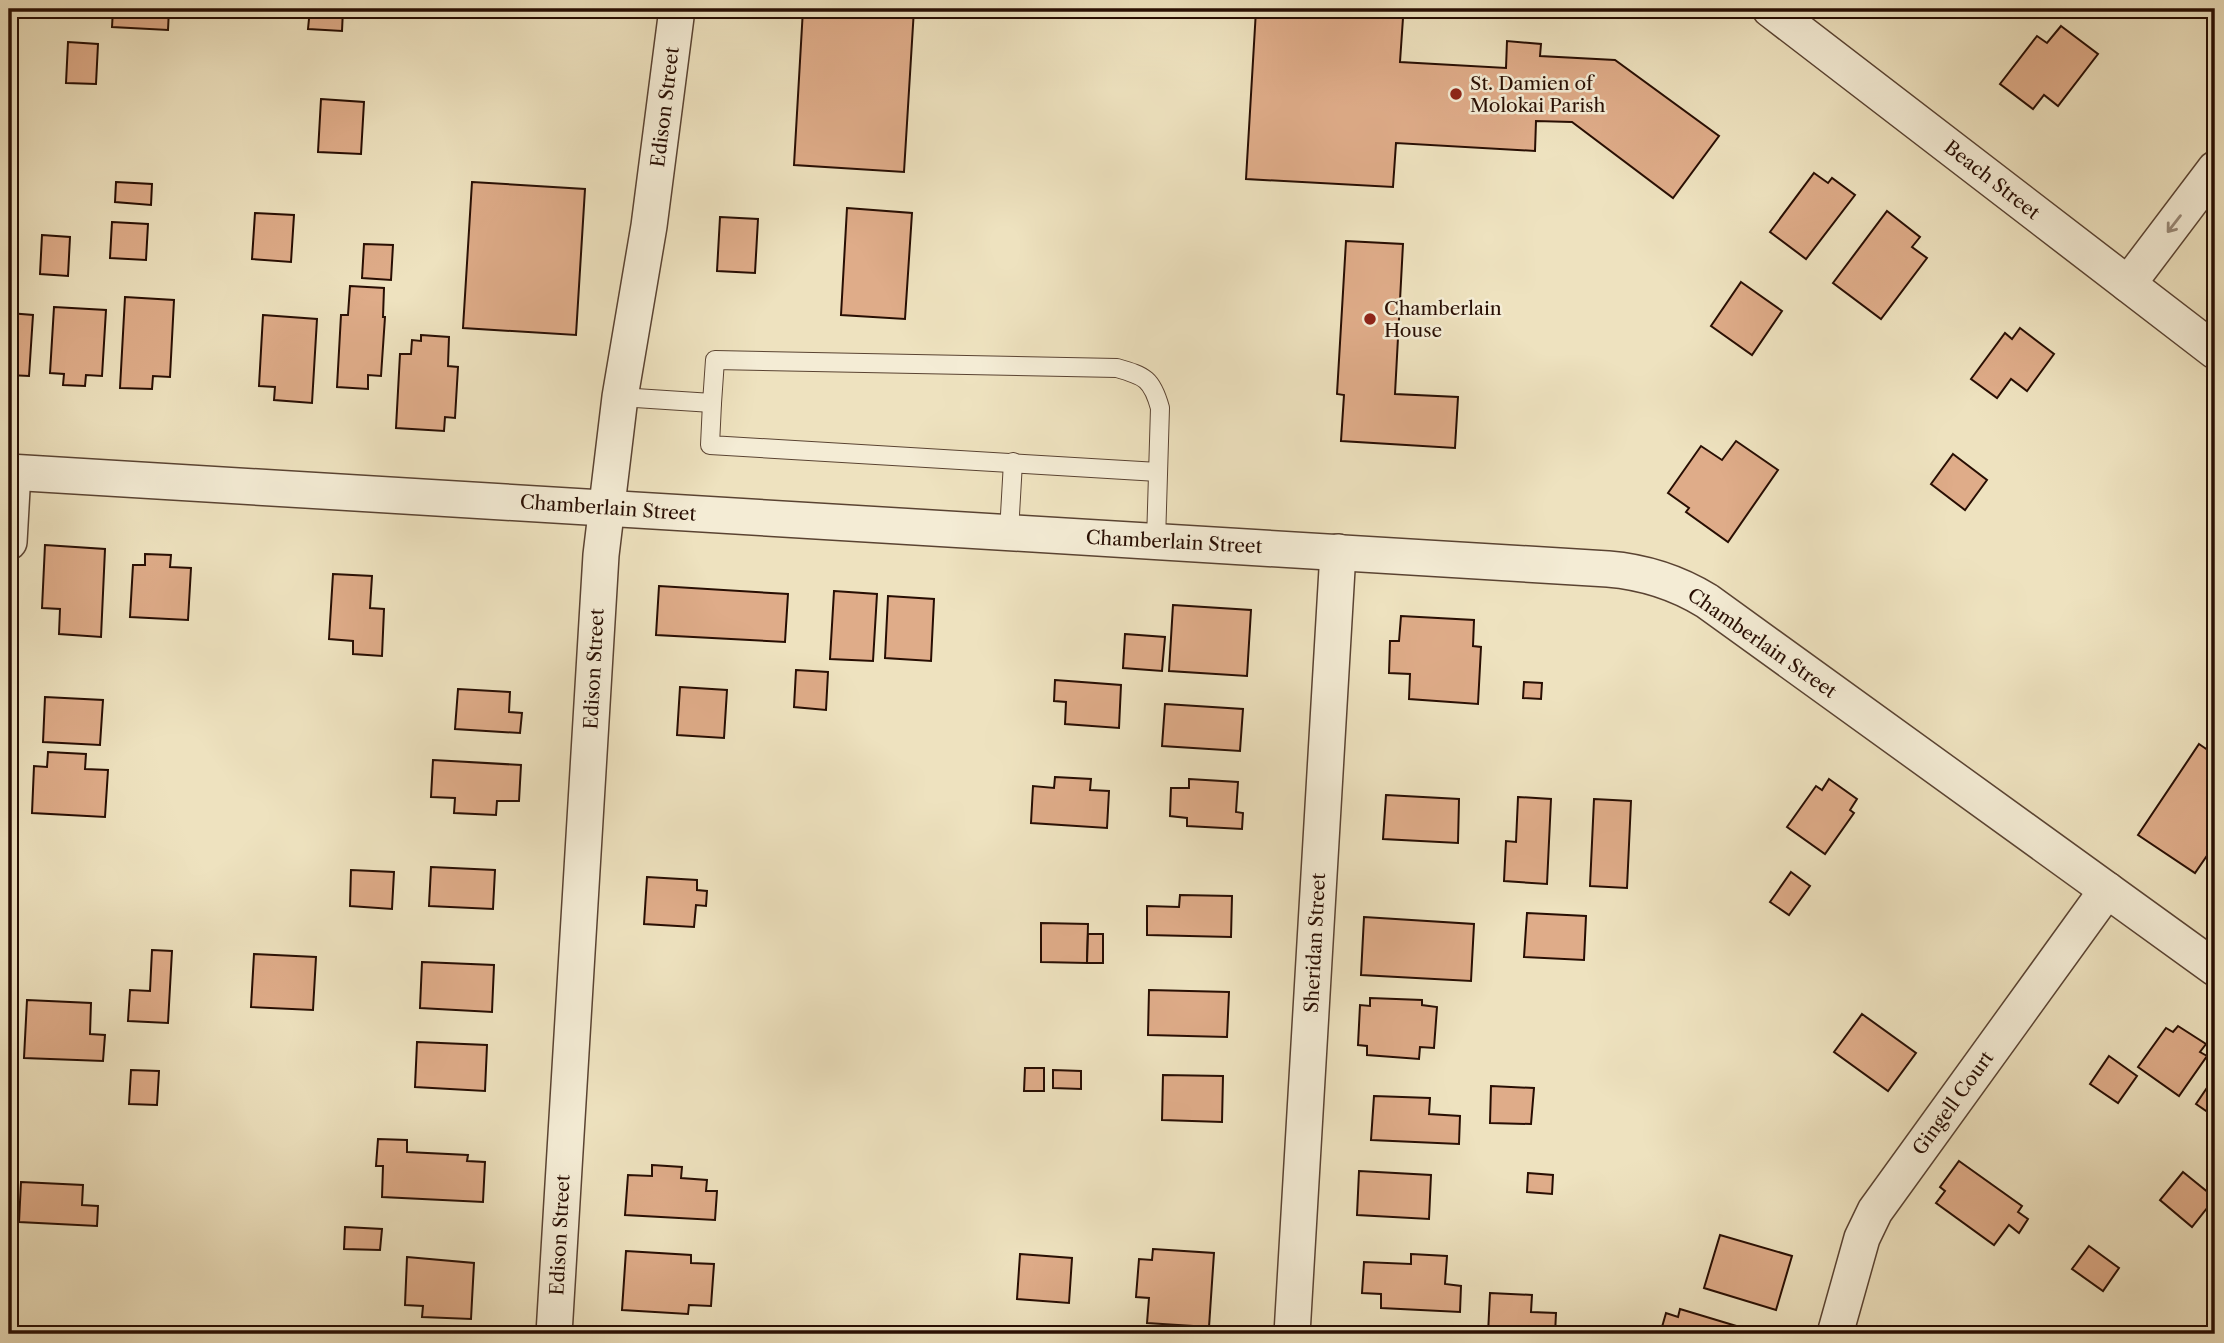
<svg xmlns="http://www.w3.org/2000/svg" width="2224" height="1343" font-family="'Libre Caslon Text',serif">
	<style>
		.building { fill: #dfac89; stroke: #280e03; stroke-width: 2 }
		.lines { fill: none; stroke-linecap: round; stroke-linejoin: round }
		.service-casing { stroke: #5a4332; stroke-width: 20 }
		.minor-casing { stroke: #5a4332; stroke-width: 38 }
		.service { stroke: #f4ecd5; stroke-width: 18 }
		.minor { stroke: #f4ecd5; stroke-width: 35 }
		.oneway { stroke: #988876 }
		.poi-dot { fill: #8f2418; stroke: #f4ecd5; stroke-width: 2.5 }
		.labels { text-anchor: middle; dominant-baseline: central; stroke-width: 5; stroke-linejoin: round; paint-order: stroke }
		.poi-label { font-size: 19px; fill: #280e03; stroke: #f4ecd5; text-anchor: start }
		.street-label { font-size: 19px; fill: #280e03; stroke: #f4ecd5 }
	</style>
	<rect width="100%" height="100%" fill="#eee2bf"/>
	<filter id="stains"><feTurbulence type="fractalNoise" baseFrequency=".00286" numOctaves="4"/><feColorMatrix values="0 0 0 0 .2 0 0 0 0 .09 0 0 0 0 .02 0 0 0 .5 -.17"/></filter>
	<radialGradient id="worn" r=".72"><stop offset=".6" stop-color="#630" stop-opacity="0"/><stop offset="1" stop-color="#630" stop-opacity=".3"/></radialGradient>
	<g class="building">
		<polygon points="25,9 75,9 74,13"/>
		<polygon points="113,9 169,9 168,30 112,27"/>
		<polygon points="310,9 343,9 342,31 308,29"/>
		<polygon points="803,9 914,9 904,172 794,165"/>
		<polygon points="1256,10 1403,18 1400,62 1506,68 1507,41 1541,44 1540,56 1615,60 1719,136 1673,198 1572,122 1536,121 1535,151 1396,143 1393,187 1246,179"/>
		<polygon points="2061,26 2098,54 2058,106 2044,95 2033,109 2000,84 2037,36 2047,43"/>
		<polygon points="68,42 98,44 96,84 66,83"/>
		<polygon points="321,99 364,102 361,154 318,152"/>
		<polygon points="1814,173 1828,183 1832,178 1855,195 1806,259 1770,232"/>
		<polygon points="116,182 152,184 151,205 115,202"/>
		<polygon points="472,182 585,189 576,335 463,328"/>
		<polygon points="847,208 912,213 905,319 841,315"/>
		<polygon points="1887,211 1920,237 1912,247 1927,258 1881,319 1833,283"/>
		<polygon points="255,213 294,215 291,262 252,259"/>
		<polygon points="720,217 758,219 755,273 717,271"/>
		<polygon points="112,222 148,224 146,260 110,258"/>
		<polygon points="42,235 70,237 68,276 40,274"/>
		<polygon points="1346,241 1403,244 1395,394 1458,397 1455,448 1341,441 1344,395 1337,394"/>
		<polygon points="364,244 393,245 391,280 362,278"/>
		<polygon points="1741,282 1782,311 1752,355 1711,326"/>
		<polygon points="350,286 384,288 383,317 385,317 381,376 368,375 368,389 337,387 341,315 348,315"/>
		<polygon points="125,297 174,300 170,377 153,376 152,389 120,388"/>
		<polygon points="54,307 106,310 102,376 86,375 85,386 63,385 64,374 50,373"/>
		<polygon points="9,313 33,315 29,376 9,375"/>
		<polygon points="263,315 317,319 312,403 274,400 275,387 259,386"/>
		<polygon points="2020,328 2054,354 2027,391 2011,379 1997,398 1971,379 2005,333 2012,339"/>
		<polygon points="421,335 449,337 448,366 458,367 455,418 445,417 444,431 396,428 400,354 411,354 412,340 421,341"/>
		<polygon points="1736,441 1778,470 1728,542 1686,512 1689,508 1668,493 1701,446 1722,460"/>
		<polygon points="1953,454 1987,480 1965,510 1931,484"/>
		<polygon points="45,545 105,549 101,637 59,634 60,609 42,608"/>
		<polygon points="145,554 171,555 170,567 191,568 188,620 130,617 133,565 145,565"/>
		<polygon points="333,574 372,576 370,608 384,609 382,656 353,654 353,641 329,639"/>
		<polygon points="659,586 788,594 785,642 656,635"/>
		<polygon points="834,591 877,594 873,661 830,659"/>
		<polygon points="888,596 934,599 931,661 885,658"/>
		<polygon points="1173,605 1251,610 1247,676 1169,671"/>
		<polygon points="1401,616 1474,620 1473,646 1481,647 1478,704 1409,699 1410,674 1389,673 1390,641 1399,641"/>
		<polygon points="1125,634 1165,637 1162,671 1123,668"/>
		<polygon points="796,670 828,672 826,710 794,707"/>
		<polygon points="1055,680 1121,685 1119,728 1065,724 1066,702 1054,701"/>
		<polygon points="1524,682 1542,683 1541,699 1523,698"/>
		<polygon points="680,687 727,690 724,738 677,735"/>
		<polygon points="458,689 510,692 509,712 522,713 520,733 455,729"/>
		<polygon points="45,697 103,700 100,745 43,742"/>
		<polygon points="1165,704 1243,709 1240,751 1162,746"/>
		<polygon points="2199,744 2215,755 2215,844 2195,873 2138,835"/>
		<polygon points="48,752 86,754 85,769 108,770 105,817 32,813 34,766 47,767"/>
		<polygon points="433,760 521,765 519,801 497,801 496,815 454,813 455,798 431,797"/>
		<polygon points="1055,777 1091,779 1090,790 1109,791 1107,828 1031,823 1033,786 1054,788"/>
		<polygon points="1189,779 1238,782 1236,812 1243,813 1242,829 1187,826 1187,818 1170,816 1171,788 1189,788"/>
		<polygon points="1829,779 1857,799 1850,810 1854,813 1825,854 1787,827 1816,786 1822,790"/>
		<polygon points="1386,795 1459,799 1458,843 1383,839"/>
		<polygon points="1518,797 1551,799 1547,884 1504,881 1506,841 1516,842"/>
		<polygon points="1594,799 1631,801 1627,888 1590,886"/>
		<polygon points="431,867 495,870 493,909 429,906"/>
		<polygon points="351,870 394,872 392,909 350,906"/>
		<polygon points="1791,872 1810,886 1789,915 1770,902"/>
		<polygon points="647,877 697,880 697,890 707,891 706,906 696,905 694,927 644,924"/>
		<polygon points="1180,895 1232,896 1231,937 1147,935 1147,906 1179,907"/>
		<polygon points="1527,913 1586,916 1584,960 1524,957"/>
		<polygon points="1364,917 1474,924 1471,981 1361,975"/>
		<polygon points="1041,923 1088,924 1087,963 1041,962"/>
		<polygon points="1088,934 1103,934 1103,963 1087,963"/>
		<polygon points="152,950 172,951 168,1023 128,1021 130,990 150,991"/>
		<polygon points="254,954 316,957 313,1010 251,1007"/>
		<polygon points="422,962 494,965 492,1012 420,1008"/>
		<polygon points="1149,990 1229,992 1227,1037 1148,1035"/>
		<polygon points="1370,998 1422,1000 1422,1005 1437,1007 1434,1048 1420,1047 1419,1059 1367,1055 1367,1046 1358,1045 1360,1005 1370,1006"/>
		<polygon points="27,1000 91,1003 90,1034 105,1035 103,1061 24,1058"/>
		<polygon points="1862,1014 1916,1053 1888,1091 1834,1052"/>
		<polygon points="2178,1026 2206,1044 2200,1052 2207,1056 2179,1096 2138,1067 2166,1028 2173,1032"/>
		<polygon points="417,1042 487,1045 485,1091 415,1087"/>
		<polygon points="2109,1056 2137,1076 2118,1103 2090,1084"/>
		<polygon points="1025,1068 1044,1068 1044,1091 1024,1091"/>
		<polygon points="131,1070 159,1071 157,1105 129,1104"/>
		<polygon points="1053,1070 1081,1071 1081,1089 1053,1088"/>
		<polygon points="1163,1075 1223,1076 1222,1122 1162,1120"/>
		<polygon points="2215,1076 2215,1117 2196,1104"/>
		<polygon points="1491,1086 1534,1088 1531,1124 1490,1123"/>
		<polygon points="1374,1096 1430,1098 1429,1114 1460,1116 1459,1144 1371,1140"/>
		<polygon points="378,1139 407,1140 407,1152 468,1155 467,1161 485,1162 483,1202 382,1197 383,1166 376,1166"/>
		<polygon points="1959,1161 2022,1206 2018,1212 2028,1219 2019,1233 2009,1225 1994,1245 1936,1203 1945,1191 1940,1187"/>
		<polygon points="652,1165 682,1167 681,1178 707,1180 706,1191 717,1191 715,1220 625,1215 628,1175 652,1176"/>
		<polygon points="1359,1171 1431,1175 1429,1219 1357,1215"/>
		<polygon points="2183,1172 2215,1198 2192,1227 2160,1200"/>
		<polygon points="1528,1173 1553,1175 1552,1194 1527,1192"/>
		<polygon points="21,1182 83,1185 82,1205 98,1206 97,1226 19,1222"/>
		<polygon points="345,1227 382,1229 380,1250 344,1249"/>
		<polygon points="1720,1235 1792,1256 1776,1310 1704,1288"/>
		<polygon points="2089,1246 2119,1268 2103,1291 2072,1269"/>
		<polygon points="1153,1249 1214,1253 1209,1327 1147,1323 1149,1298 1136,1297 1139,1259 1152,1260"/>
		<polygon points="626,1251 691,1255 691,1263 714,1264 711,1306 689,1305 688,1314 622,1310"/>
		<polygon points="1020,1254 1072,1258 1069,1303 1017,1299"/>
		<polygon points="1411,1254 1447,1256 1445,1284 1461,1286 1460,1312 1381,1308 1381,1294 1362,1293 1364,1262 1411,1264"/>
		<polygon points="407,1257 474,1263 471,1319 422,1317 423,1306 405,1305"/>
		<polygon points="1490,1293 1532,1295 1531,1312 1556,1313 1555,1334 1488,1334"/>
		<polygon points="1680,1309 1763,1334 1660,1334 1666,1313 1678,1317"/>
	</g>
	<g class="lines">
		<g class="service-casing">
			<g id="service">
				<path d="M 620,397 L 712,403 L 715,360 L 1117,368 C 1145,376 1152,379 1160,408 L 1156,541"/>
				<polyline points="712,403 710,445 1158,472"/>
				<polyline points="1009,532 1013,462"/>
			</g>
		</g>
		<g class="minor-casing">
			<g id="minor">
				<polyline points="1770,9 2215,351"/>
				<polyline points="2128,284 2215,169"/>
				<path d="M 9,472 L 1608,569 C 1644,572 1676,582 1707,601 L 2215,968"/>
				<polyline points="9,542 13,472"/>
				<polyline points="554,1334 601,555 620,397 649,226 677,9"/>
				<polyline points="1292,1334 1338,552"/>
				<polyline points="1835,1334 1862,1238 1875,1211 2107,890"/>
			</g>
		</g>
		<use href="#service" class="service"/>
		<use href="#minor" class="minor"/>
	</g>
	<defs><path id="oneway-shaft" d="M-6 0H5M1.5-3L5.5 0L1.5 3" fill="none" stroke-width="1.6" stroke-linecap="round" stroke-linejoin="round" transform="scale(1.75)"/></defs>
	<use class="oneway" href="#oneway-shaft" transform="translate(2174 224) rotate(128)"/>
	<g class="poi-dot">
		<circle cx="1456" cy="94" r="7"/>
		<circle cx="1370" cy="319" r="7"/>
	</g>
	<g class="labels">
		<g class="poi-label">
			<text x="1470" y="83">St. Damien of<tspan x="1470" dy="22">Molokai Parish</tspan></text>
			<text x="1384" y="308">Chamberlain<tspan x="1384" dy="22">House</tspan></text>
		</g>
		<g class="street-label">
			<text transform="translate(665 107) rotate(-83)">Edison Street</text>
			<text transform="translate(1992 180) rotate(38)">Beach Street</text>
			<text transform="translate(608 508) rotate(4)">Chamberlain Street</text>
			<text transform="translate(1174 542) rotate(3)">Chamberlain Street</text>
			<text transform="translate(1762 643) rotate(35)">Chamberlain Street</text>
			<text transform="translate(594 669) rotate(-87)">Edison Street</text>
			<text transform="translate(1315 943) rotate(-87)">Sheridan Street</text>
			<text transform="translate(1953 1103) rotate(-54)">Gingell Court</text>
			<text transform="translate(560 1235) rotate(-87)">Edison Street</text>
		</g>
	</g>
	<rect width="2224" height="1343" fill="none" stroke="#eee2bf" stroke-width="35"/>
	<rect x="10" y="10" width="2203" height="1322" fill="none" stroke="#280e03" stroke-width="3.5"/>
	<rect x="18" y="18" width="2189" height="1308" fill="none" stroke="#280e03" stroke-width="2"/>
	<rect width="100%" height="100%" filter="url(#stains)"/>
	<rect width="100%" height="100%" fill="url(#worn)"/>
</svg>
